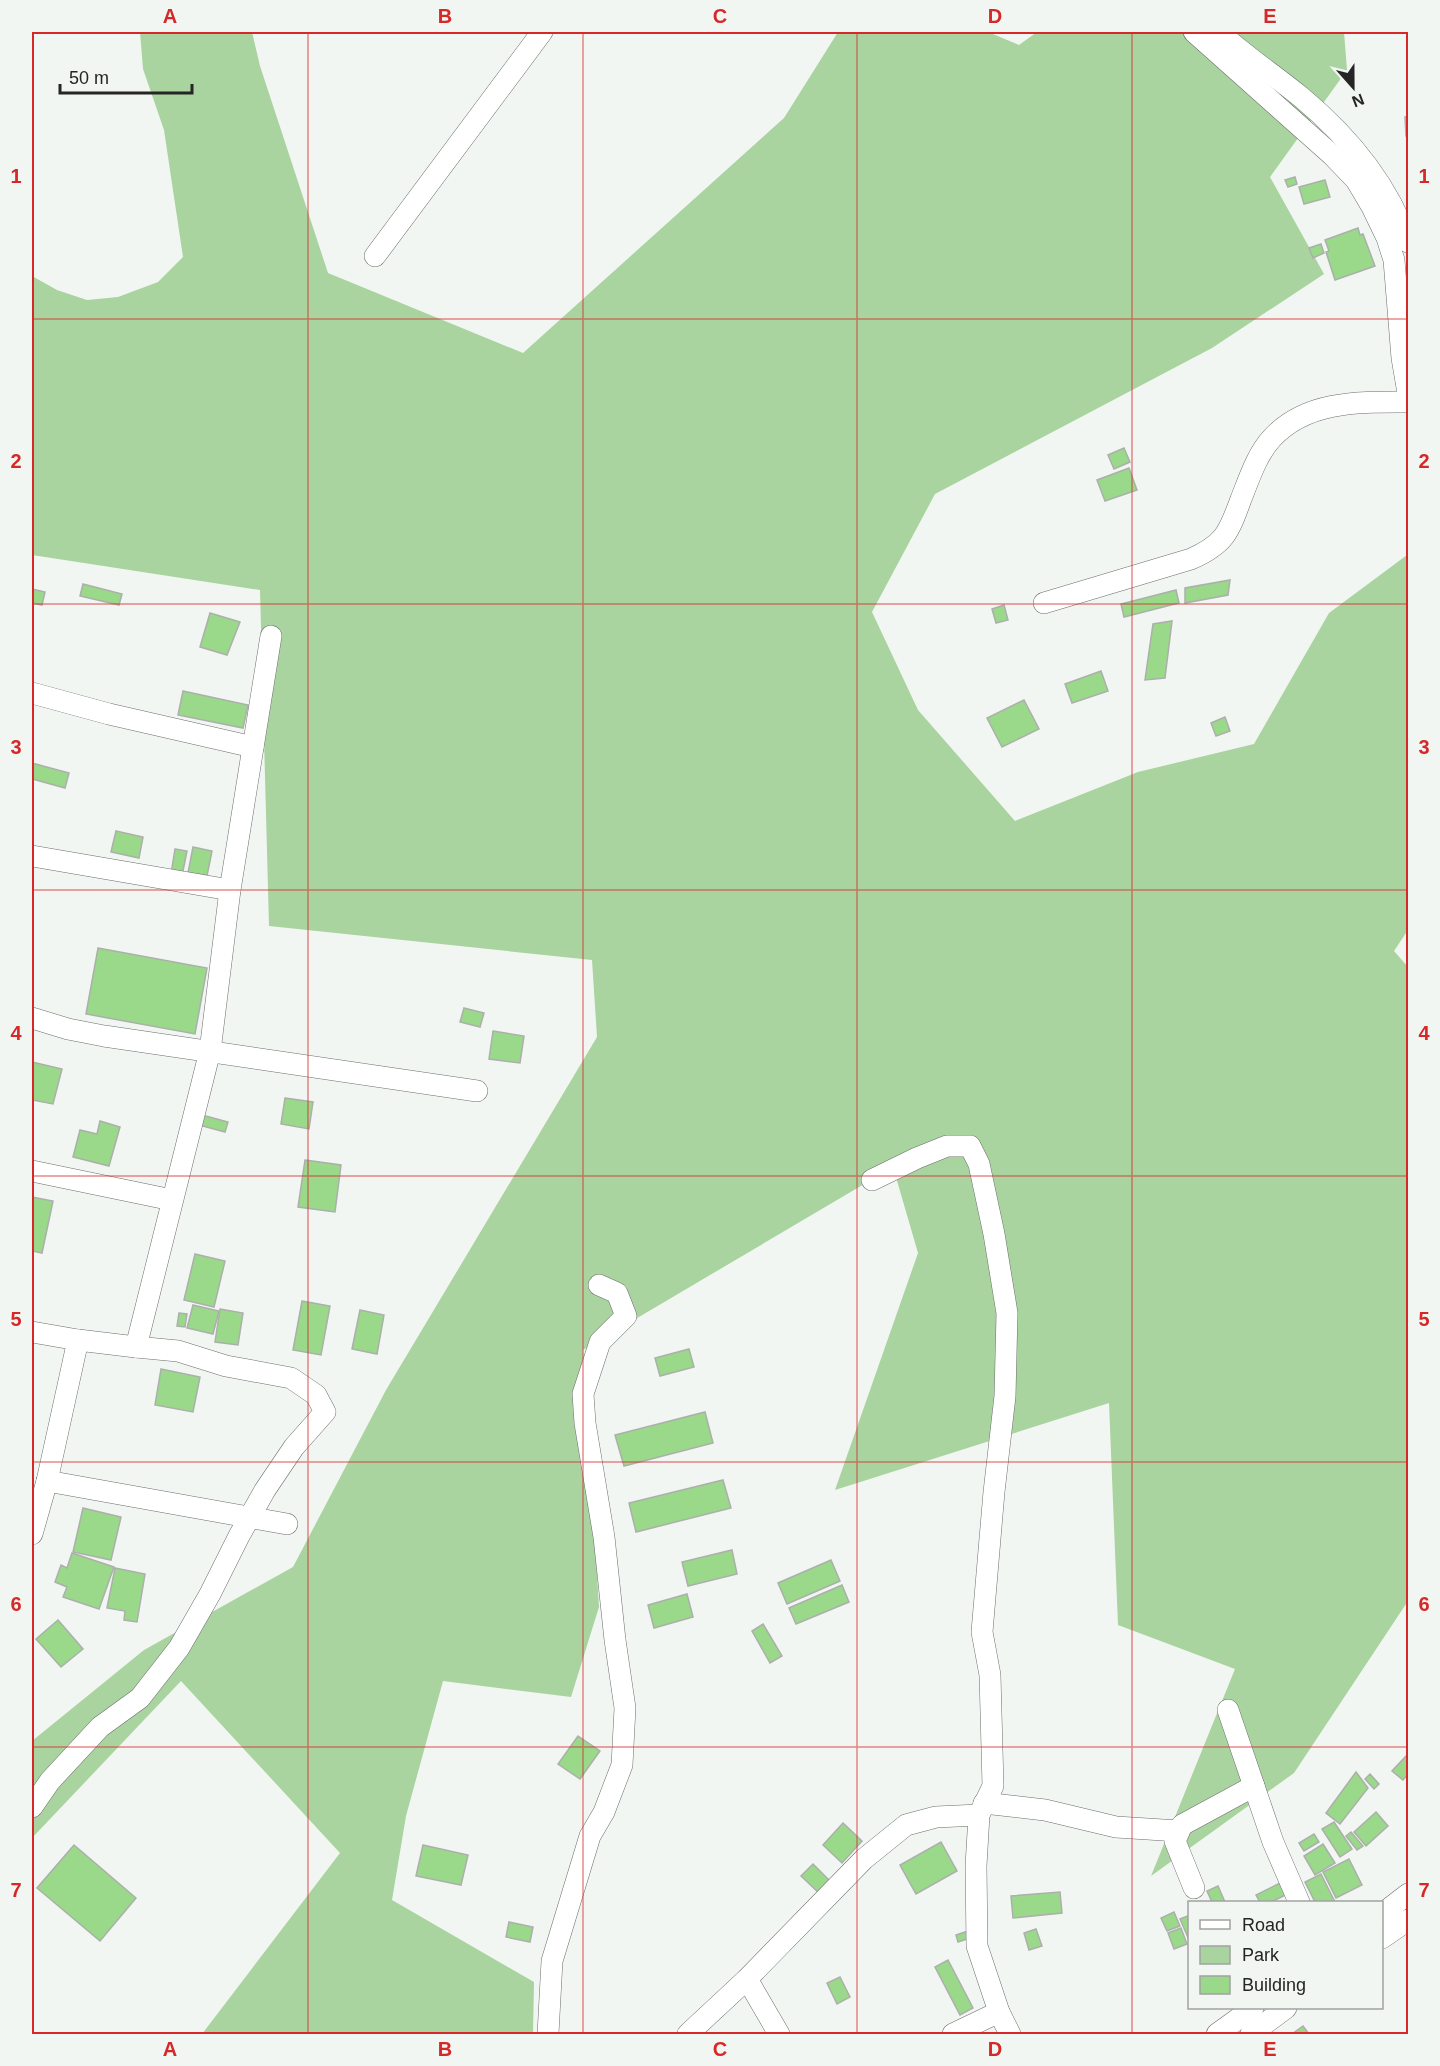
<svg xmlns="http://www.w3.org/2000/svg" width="1440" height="2066" font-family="Arial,sans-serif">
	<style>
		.green { fill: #a9d39f }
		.building { fill: #99d989; stroke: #acafab; stroke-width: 1.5 }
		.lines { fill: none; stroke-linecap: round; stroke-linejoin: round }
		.minor-casing { stroke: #6b6e6b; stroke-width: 22 }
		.minor { stroke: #fff; stroke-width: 21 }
		.grid { fill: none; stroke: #d62828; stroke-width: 1.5; stroke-opacity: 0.55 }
		.neatline { fill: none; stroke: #d62828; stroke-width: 2 }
		.grid-label { font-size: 20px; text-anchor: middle; font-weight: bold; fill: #d62828 }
	</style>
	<rect width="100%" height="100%" fill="#f2f6f2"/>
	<polygon class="green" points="140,32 252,32 260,66 328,273 523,353 784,118 838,32 988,32 1019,45 1037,32 1344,32 1347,70 1270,177 1324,274 1212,348 935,494 872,612 918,710 1015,821 1138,772 1254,744 1329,613 1407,555 1408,556 1408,930 1394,951 1408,967 1408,1601 1294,1773 1151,1876 1235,1669 1118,1625 1109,1403 835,1490 918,1253 893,1167 583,1350 599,1607 571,1697 443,1681 406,1816 392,1900 534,1982 533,2034 202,2034 340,1853 181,1681 32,1838 32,1741 144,1650 293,1567 386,1390 597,1037 592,960 269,926 260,590 32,555 32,276 57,290 87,300 118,297 158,282 183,257 164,130 143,69"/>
	<g class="building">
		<polygon points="1408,116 1408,140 1406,136 1405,117"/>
		<polygon points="1295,177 1297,184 1288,187 1285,180"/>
		<polygon points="1325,180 1330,197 1304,204 1299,187"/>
		<polygon points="1358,228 1360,235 1363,234 1375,266 1335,280 1326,252 1329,251 1325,240"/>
		<polygon points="1321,244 1324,253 1313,258 1309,248"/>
		<polygon points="1124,448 1130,462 1114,469 1108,455"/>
		<polygon points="1129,468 1137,490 1105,501 1097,480"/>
		<polygon points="1230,580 1228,595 1185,603 1185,588"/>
		<polygon points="83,584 122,594 119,605 80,596"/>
		<polygon points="32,589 45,592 42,605 32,603"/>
		<polygon points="1176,590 1179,603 1124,617 1121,604"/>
		<polygon points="1004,605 1008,620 996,623 992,609"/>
		<polygon points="210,613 240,622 227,655 200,647"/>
		<polygon points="1172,621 1165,678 1145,680 1153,624"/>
		<polygon points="1101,671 1108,691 1072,703 1065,684"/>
		<polygon points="183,691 248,705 243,728 178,715"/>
		<polygon points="1024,700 1039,729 1002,747 987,718"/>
		<polygon points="1225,717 1230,731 1216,736 1211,723"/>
		<polygon points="32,763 69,773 65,788 32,779"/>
		<polygon points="116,831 143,837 139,858 111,852"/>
		<polygon points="193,847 212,851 207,876 188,873"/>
		<polygon points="175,849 187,851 182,876 171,874"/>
		<polygon points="98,948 207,968 195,1034 86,1014"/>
		<polygon points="464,1008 484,1013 480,1027 460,1022"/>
		<polygon points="493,1031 524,1036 520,1063 489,1059"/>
		<polygon points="32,1062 62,1069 53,1104 32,1100"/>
		<polygon points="285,1098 313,1102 309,1129 281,1124"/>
		<polygon points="202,1115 228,1122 225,1132 199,1125"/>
		<polygon points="100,1121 120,1127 109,1166 73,1157 80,1130 97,1134"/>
		<polygon points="305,1160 341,1165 335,1212 298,1207"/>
		<polygon points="32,1197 53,1201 42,1253 32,1251"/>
		<polygon points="195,1254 225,1261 214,1307 184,1300"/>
		<polygon points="302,1301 330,1306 321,1355 293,1350"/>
		<polygon points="193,1305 219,1311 213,1334 187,1328"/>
		<polygon points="220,1309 243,1313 238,1345 215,1342"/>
		<polygon points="360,1310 384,1315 377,1354 352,1349"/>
		<polygon points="179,1313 187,1314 185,1327 177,1326"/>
		<polygon points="689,1349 694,1367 660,1376 655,1358"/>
		<polygon points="161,1369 200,1377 193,1412 155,1405"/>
		<polygon points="705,1412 713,1443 624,1466 615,1435"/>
		<polygon points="723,1480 731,1508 636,1532 629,1503"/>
		<polygon points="83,1508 121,1517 111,1560 73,1552"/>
		<polygon points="732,1550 737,1574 688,1586 682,1562"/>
		<polygon points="72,1553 114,1567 99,1609 63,1597 67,1587 55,1582 61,1565 67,1568"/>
		<polygon points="831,1560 840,1581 787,1604 778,1583"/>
		<polygon points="115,1568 145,1574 137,1622 124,1620 125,1611 107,1608"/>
		<polygon points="842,1585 849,1602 796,1624 789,1608"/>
		<polygon points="687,1594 693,1617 654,1628 648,1605"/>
		<polygon points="58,1620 83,1649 61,1667 36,1639"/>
		<polygon points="763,1624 782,1656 770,1663 752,1631"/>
		<polygon points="578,1736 600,1751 580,1779 558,1764"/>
		<polygon points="1408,1754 1408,1774 1403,1780 1392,1771"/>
		<polygon points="1356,1772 1368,1788 1340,1824 1326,1813"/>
		<polygon points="1370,1774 1379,1784 1374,1789 1365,1779"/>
		<polygon points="1376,1812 1388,1826 1366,1846 1354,1832"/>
		<polygon points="1334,1822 1352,1849 1340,1857 1322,1829"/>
		<polygon points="843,1823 862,1841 842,1863 823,1845"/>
		<polygon points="1351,1832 1363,1846 1357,1850 1346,1836"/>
		<polygon points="1314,1834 1319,1842 1304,1851 1299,1843"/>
		<polygon points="941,1842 957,1871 916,1894 900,1865"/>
		<polygon points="1323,1844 1335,1863 1315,1875 1304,1856"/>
		<polygon points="74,1845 136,1898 100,1941 37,1888"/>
		<polygon points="423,1845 468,1855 461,1885 416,1876"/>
		<polygon points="1349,1859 1362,1885 1336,1898 1323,1872"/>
		<polygon points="813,1864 832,1883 821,1895 801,1876"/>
		<polygon points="1321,1874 1335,1902 1315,1902 1305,1882"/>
		<polygon points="1284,1881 1290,1893 1271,1902 1260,1902 1256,1895"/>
		<polygon points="1218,1886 1225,1902 1212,1902 1207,1891"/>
		<polygon points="1060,1892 1062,1913 1013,1918 1011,1896"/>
		<polygon points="1174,1912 1180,1926 1167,1931 1161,1918"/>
		<polygon points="1190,1915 1190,1940 1189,1940 1180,1919"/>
		<polygon points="509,1922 533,1927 530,1942 506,1937"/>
		<polygon points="1181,1928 1187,1944 1174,1949 1168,1933"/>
		<polygon points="1036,1929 1042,1946 1029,1950 1024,1933"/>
		<polygon points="971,1930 973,1937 958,1942 956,1935"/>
		<polygon points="948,1960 973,2008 960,2015 935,1967"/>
		<polygon points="840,1977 850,1997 837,2004 827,1983"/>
		<polygon points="1303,2026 1309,2034 1292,2034 1296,2031"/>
	</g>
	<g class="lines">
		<g class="minor-casing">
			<g id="minor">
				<polyline points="1194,32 1332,155 1356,180 1372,207 1387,238 1394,260 1402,358 1408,393"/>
				<path d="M 1219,32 C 1244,55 1274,75 1301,97 C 1349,137 1388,184 1408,242"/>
				<polyline points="375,256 542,32"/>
				<path d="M 1044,603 L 1191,559 C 1225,544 1229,532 1241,499 C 1249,479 1257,454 1272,438 C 1307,400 1361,402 1408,402"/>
				<polyline points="32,693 109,714 253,747"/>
				<polyline points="32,856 230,890"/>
				<polyline points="32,1018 68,1029 104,1036 477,1091"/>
				<polyline points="32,1171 172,1200"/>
				<polyline points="872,1180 917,1158 947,1146 970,1146 979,1164 994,1234 1007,1313 1005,1396 994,1492 982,1632 990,1675 993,1786 979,1815 976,1866 977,1946 999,2012 1010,2034"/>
				<polyline points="32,1332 78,1340"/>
				<polyline points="47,1481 287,1524"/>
				<polyline points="32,1534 47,1481 78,1340 136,1347 210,1051 230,890 271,636"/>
				<polyline points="1228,1710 1273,1842 1299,1902"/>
				<polyline points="984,1803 1045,1810 1116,1827 1179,1831"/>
				<polyline points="32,1807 50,1781 100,1727 140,1698 179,1648 210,1594 239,1536 265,1490 294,1447 325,1412 316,1395 291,1378 226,1366 178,1351 136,1347"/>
				<polyline points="1194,1888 1175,1841 1182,1825 1254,1786"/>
				<polyline points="1382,1914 1408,1894"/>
				<polyline points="1382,1938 1408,1920"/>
				<polyline points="747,1979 779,2034"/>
				<polyline points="548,2034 552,1961 590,1836 604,1812 622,1765 625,1708 615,1640 604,1537 585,1423 583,1394 600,1342 626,1316 617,1293 599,1285"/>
				<polyline points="688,2034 747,1979 864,1859 906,1825 936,1817 979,1815"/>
				<polyline points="953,2034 999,2012"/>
				<polyline points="1217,2034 1253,2008"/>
				<polyline points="1251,2034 1286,2008"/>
			</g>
		</g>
		<use href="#minor" class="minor"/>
	</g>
	<path class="grid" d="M 308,32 L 308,2034M 583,32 L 583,2034M 857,32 L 857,2034M 1132,32 L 1132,2034M 32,319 L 1408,319M 32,604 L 1408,604M 32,890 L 1408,890M 32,1176 L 1408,1176M 32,1462 L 1408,1462M 32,1747 L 1408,1747"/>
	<rect width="1440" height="2066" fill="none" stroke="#f2f6f2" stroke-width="66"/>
	<rect x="1188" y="1901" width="195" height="108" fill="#f2f6f2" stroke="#a0a2a0" stroke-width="1.5"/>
	<rect x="1200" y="1920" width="30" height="9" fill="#ffffff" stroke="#a0a2a0" stroke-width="1.5"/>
	<text x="1242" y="1931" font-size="18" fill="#242524">Road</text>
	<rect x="1200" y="1946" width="30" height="18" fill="#a9d39f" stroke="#a0a2a0" stroke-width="1.5"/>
	<text x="1242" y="1961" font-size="18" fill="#242524">Park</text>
	<rect x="1200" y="1976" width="30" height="18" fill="#99d989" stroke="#a0a2a0" stroke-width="1.5"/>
	<text x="1242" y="1991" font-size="18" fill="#242524">Building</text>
	<g transform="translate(1353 87) rotate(159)" stroke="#f2f6f2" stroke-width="4.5" paint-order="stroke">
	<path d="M0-4.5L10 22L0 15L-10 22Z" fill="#242524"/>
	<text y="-9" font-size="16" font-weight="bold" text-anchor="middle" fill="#242524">N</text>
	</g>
	<path d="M60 84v9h132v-9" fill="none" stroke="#242524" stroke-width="3"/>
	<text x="69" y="84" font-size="18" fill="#242524" stroke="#f2f6f2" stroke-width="4.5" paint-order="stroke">50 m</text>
	<rect x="33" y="33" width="1374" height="2000" class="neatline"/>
	<g class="grid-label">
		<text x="170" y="23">A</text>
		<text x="445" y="23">B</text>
		<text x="720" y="23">C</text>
		<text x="995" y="23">D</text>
		<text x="1270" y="23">E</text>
		<text x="16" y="183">1</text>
		<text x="1424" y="183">1</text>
		<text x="16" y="468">2</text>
		<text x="1424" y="468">2</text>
		<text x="16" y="754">3</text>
		<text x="1424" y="754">3</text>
		<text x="16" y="1040">4</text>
		<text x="1424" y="1040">4</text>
		<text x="16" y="1326">5</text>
		<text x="1424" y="1326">5</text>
		<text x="16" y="1611">6</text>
		<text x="1424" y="1611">6</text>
		<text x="16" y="1897">7</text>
		<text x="1424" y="1897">7</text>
		<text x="170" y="2056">A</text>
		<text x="445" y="2056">B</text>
		<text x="720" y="2056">C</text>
		<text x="995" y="2056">D</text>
		<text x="1270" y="2056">E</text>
	</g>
</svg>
